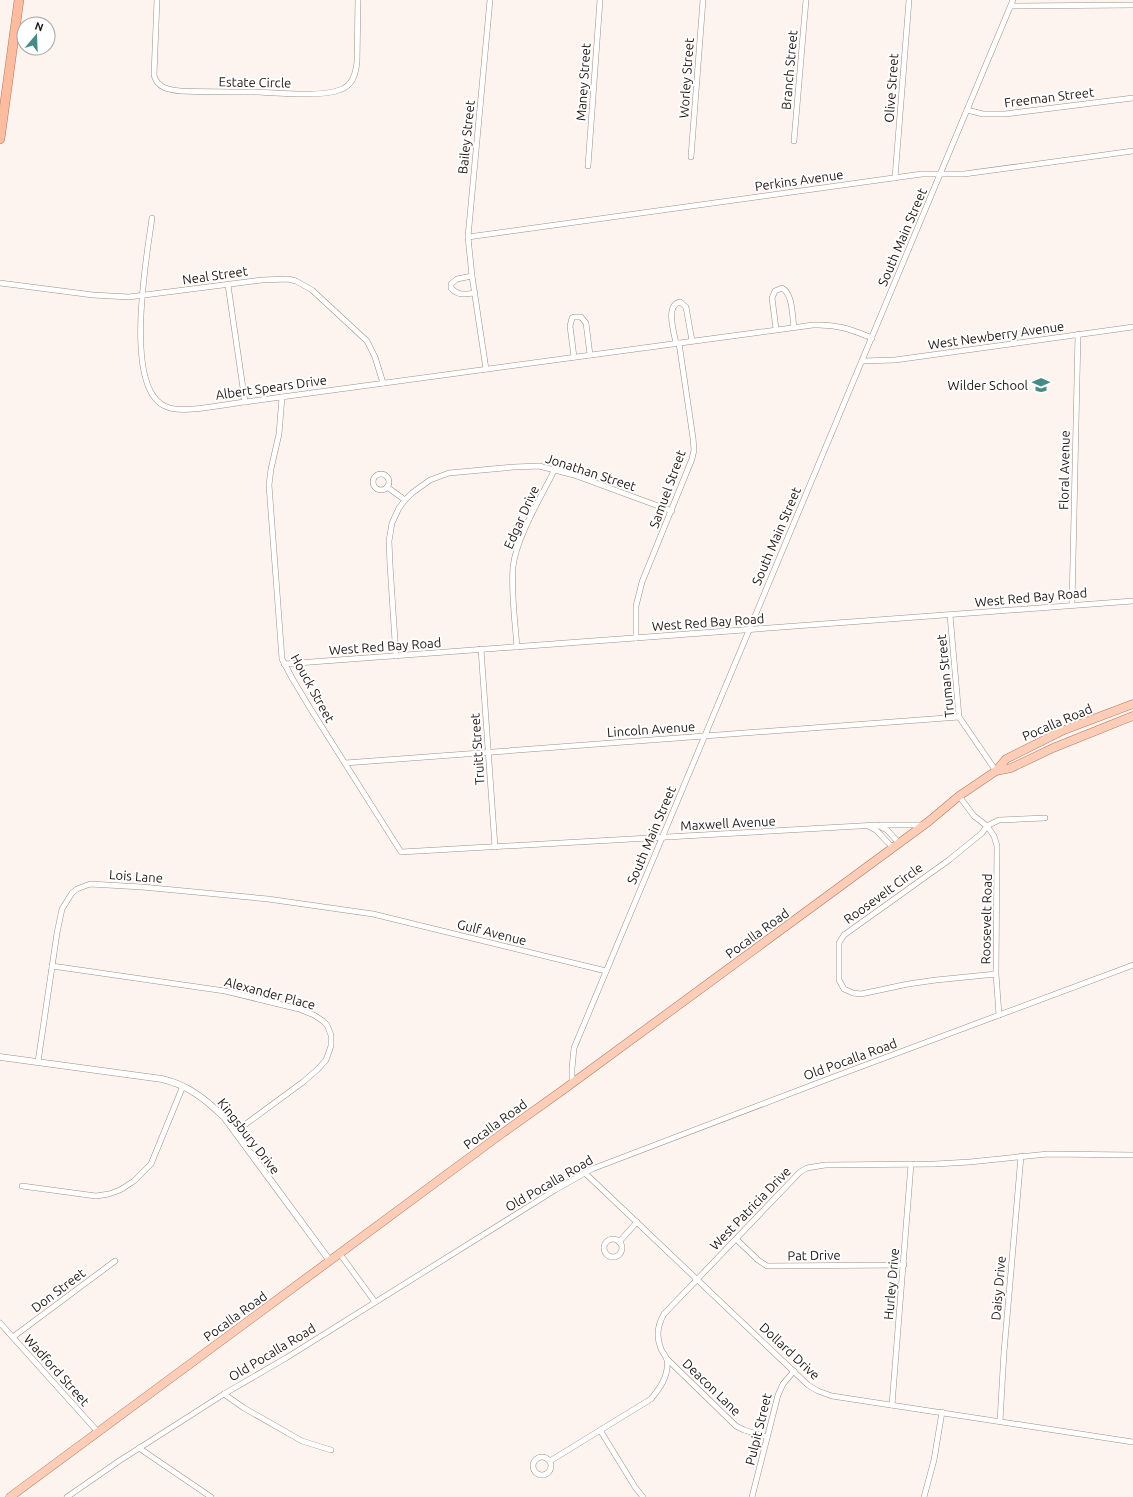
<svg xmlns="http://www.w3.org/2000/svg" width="1133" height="1497" font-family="Ubuntu,sans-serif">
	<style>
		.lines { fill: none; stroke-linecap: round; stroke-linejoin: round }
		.minor-casing { stroke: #a28e85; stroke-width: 6 }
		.tertiary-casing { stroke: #a28e85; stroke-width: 7 }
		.primary-casing { stroke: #af7860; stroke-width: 9 }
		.trunk-casing { stroke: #af7860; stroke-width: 10 }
		.minor { stroke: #fff; stroke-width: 5 }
		.tertiary { stroke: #fff; stroke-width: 6 }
		.primary { stroke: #fdcdb8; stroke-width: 8 }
		.trunk { stroke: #fcbca0; stroke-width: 9 }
		.labels { text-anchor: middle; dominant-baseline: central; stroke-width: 4; stroke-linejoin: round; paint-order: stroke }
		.street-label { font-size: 13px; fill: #201815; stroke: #fff }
		.poi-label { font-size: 13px; fill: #201815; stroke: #fff; text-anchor: end }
	</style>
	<rect width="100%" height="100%" fill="#fdf4f0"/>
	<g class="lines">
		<g class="minor-casing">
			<g id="minor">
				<path d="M 157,0 L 154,75 C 157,88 169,90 181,91 C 207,92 233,92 258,92 C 280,93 326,98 344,88 C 354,83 356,71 357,62 L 358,0"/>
				<polyline points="1011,6 1133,5"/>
				<polyline points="967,110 983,114 1005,114 1133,98"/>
				<polyline points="794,141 806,0"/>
				<polyline points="691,157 703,0"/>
				<polyline points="588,166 600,0"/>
				<polyline points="895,178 909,0"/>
				<path d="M 152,218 C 147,255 122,391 167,407 C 184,414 225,404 245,402 L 813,325 C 837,324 850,329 872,338"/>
				<polyline points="468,237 922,174 964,174 1133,151"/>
				<path d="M 472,276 L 457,279 L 451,284 L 451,288 C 458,296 465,294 475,293"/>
				<polyline points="0,283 93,295 129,297 262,280 288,279 296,281 312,290 367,341 375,357 383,383"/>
				<polyline points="228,285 245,402"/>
				<path d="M 776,329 L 772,298 L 775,291 L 782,288 C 793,294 792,315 794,327"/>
				<path d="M 676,343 C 674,332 665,305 680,302 L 686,307 L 692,341"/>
				<polyline points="574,357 570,326 572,318 574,317 581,317 586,323 590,355"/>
				<polyline points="862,361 895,360 1133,327"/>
				<polyline points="486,369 472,276 468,237 490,0"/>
				<polyline points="282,397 279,434 271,469 269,485 282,659 292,678 310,708 401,852 877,825 887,830 899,843"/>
				<circle cx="381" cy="482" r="8"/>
				<polyline points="387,487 405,500"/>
				<polyline points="1072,605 1078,334"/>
				<polyline points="950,615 959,717 996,771"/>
				<polyline points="636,638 636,606 642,582 692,459 694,450 693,438 679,343"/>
				<path d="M 517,647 C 515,621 511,593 513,567 C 516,538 541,497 555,469"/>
				<polyline points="481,649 495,847"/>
				<polyline points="396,656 390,565 389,541 392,523 399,508 405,500 412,493 430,480 449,473 514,467 539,466 574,475 672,511"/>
				<polyline points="284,664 1133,601"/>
				<polyline points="345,763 959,717"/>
				<polyline points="959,796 974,816 987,826 999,820 1045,818"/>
				<polyline points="880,825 924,825"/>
				<polyline points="868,826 876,830 893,848"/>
				<polyline points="52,966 225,991 299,1009 314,1015 323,1021 327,1025 331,1035 331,1046 326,1060 318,1069 303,1082 235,1132"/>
				<polyline points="996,974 936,980 908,984 861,994 853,993 844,989 839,980 839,943 844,935 949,860 982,833 987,826 994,836 997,846 996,974 999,1015"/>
				<polyline points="38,1062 57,933 62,909 72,893 77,889 90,884 142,887 268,899 373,914 606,971"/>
				<polyline points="572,1083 572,1068 574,1048 1013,0"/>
				<polyline points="585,1173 808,1385 818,1391 832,1396 1133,1442"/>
				<polyline points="22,1186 96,1196 109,1194 120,1190 134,1181 151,1164 183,1086"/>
				<polyline points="736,1239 758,1260 767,1266 904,1265"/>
				<circle cx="613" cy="1248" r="9"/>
				<polyline points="619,1242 637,1222"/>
				<polyline points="340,1254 375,1302"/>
				<polyline points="0,1323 98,1432"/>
				<polyline points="13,1337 115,1261"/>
				<polyline points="667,1359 736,1426 744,1430 767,1437"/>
				<polyline points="224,1394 244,1408 302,1441 331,1450"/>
				<polyline points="892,1405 911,1164"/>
				<polyline points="1000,1421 1004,1352 1021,1156"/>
				<polyline points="600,1430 635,1487 643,1497"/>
				<polyline points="139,1448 211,1497"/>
				<circle cx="542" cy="1466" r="9"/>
				<path d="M 550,1461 L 651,1399 C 660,1388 669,1376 667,1360 C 666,1356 663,1353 661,1349 C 656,1337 657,1326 664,1314 L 800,1172 L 807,1168 L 825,1165 L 935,1164 L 970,1162 L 1048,1154 L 1133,1155"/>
				<polyline points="67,1497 119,1461 224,1394 286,1358 555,1190 592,1169 836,1076 1133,965"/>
				<polyline points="752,1497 778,1395 783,1384 794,1371"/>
				<polyline points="924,1497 934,1460 942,1412"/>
			</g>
		</g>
		<g class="tertiary-casing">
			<path id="tertiary" d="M 0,1057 L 162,1079 C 188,1085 205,1099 224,1117 L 330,1261"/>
		</g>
		<g class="primary-casing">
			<g id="primary">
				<polyline points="996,771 1011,768 1053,748 1133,716"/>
				<polyline points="10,1497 500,1135 563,1090 928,822 959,796 996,771 1006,759 1064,730 1133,704"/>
			</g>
		</g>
		<g class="trunk-casing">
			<polyline id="trunk" points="0,139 19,0"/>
		</g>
		<use href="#minor" class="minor"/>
		<use href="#tertiary" class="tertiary"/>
		<use href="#primary" class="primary"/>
		<use href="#trunk" class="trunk"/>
	</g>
	<defs>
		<g id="school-bare" transform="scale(1.38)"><path d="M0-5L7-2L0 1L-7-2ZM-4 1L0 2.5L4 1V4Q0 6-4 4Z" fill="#458c85" stroke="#fff" stroke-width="2.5" paint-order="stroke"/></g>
	</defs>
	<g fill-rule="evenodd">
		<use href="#school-bare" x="1041" y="385"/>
	</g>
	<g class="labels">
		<g class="street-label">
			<text transform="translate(789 70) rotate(-85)">Branch Street</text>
			<text transform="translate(686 78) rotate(-86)">Worley Street</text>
			<text transform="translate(255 82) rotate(1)">Estate Circle</text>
			<text transform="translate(583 82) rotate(-86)">Maney Street</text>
			<text transform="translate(891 88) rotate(-86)">Olive Street</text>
			<text transform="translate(1049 97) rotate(-7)">Freeman Street</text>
			<text transform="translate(466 137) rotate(-84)">Bailey Street</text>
			<text transform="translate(799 180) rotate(-8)">Perkins Avenue</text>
			<text transform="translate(902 237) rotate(-67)">South Main Street</text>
			<text transform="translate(215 275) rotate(-8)">Neal Street</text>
			<text transform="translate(996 335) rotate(-8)">West Newberry Avenue</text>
			<text transform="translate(271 387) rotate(-8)">Albert Spears Drive</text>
			<text transform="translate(1064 470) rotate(-89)">Floral Avenue</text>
			<text transform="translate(591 472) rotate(18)">Jonathan Street</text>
			<text transform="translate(667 489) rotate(-70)">Samuel Street</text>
			<text transform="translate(521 517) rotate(-66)">Edgar Drive</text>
			<text transform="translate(776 536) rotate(-67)">South Main Street</text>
			<text transform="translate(1031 597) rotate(-5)">West Red Bay Road</text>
			<text transform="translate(708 622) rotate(-4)">West Red Bay Road</text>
			<text transform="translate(385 646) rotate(-4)">West Red Bay Road</text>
			<text transform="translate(945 676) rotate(-96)">Truman Street</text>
			<text transform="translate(313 688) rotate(61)">Houck Street</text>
			<text transform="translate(1057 722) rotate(-23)">Pocalla Road</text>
			<text transform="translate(651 729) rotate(-4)">Lincoln Avenue</text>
			<text transform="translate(477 749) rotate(-94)">Truitt Street</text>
			<text transform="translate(728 823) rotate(-3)">Maxwell Avenue</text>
			<text transform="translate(651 835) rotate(-67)">South Main Street</text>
			<text transform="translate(136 876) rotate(4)">Lois Lane</text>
			<text transform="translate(883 893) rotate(-36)">Roosevelt Circle</text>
			<text transform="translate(986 919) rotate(-89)">Roosevelt Road</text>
			<text transform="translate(492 932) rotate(14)">Gulf Avenue</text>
			<text transform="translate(757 933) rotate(-36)">Pocalla Road</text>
			<text transform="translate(270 993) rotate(15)">Alexander Place</text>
			<text transform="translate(850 1059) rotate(-20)">Old Pocalla Road</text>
			<text transform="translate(495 1124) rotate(-36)">Pocalla Road</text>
			<text transform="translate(249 1136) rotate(52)">Kingsbury Drive</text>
			<text transform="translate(549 1183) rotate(-30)">Old Pocalla Road</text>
			<text transform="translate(750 1208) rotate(-46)">West Patricia Drive</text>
			<text transform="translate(814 1255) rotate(-1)">Pat Drive</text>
			<text transform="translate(891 1284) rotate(-85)">Hurley Drive</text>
			<text transform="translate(998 1288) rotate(-85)">Daisy Drive</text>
			<text transform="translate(58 1290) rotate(-37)">Don Street</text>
			<text transform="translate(235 1316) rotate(-36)">Pocalla Road</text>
			<text transform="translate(790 1351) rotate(43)">Dollard Drive</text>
			<text transform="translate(272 1352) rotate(-31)">Old Pocalla Road</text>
			<text transform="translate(57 1370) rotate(48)">Wadford Street</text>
			<text transform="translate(712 1387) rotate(44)">Deacon Lane</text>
			<text transform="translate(758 1429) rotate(-76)">Pulpit Street</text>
		</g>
		<g class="poi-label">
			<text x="1028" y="385">Wilder School</text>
		</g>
	</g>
	<g transform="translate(36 36) rotate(19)"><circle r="19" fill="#ffffff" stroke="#a6a3a1"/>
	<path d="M0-3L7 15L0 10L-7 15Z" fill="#458c85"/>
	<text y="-6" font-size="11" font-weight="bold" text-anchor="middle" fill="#201815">N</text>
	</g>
</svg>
